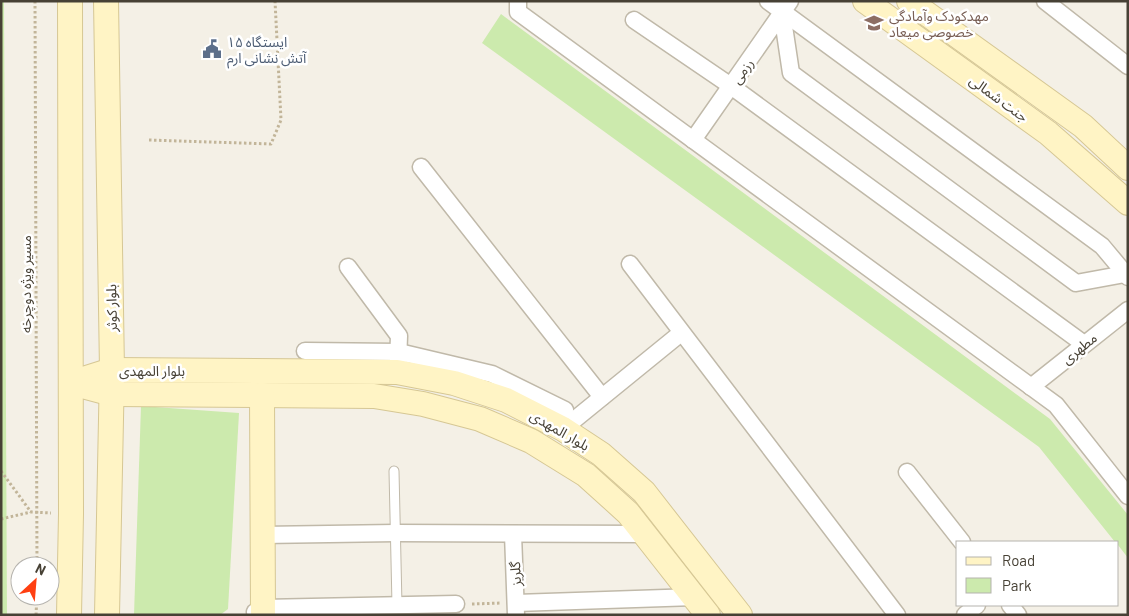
<svg xmlns="http://www.w3.org/2000/svg" width="1129" height="616" font-family="Barlow,'Noto Sans Arabic',sans-serif">
	<style>
		.green { fill: #cceaad }
		.lines { fill: none; stroke-linecap: round; stroke-linejoin: round }
		.lane-casing { stroke: #c0b9a9; stroke-width: 11 }
		.street-casing { stroke: #c0b9a9; stroke-width: 19 }
		.secondary-casing { stroke: #d6c794; stroke-width: 26 }
		.path { stroke: #c2b599; stroke-width: 3; stroke-dasharray: 2.5 2.5; stroke-linecap: butt }
		.lane { stroke: #fff; stroke-width: 9 }
		.street { stroke: #fff; stroke-width: 16 }
		.secondary { stroke: #fff4c5; stroke-width: 24 }
		.labels { text-anchor: middle; dominant-baseline: central; stroke-width: 5; stroke-linejoin: round; paint-order: stroke }
		.education-label { font-size: 14px; fill: #785e54; stroke: #fff; text-anchor: start }
		.service-label { font-size: 14px; fill: #4e5e75; stroke: #fff; text-anchor: start }
		.street-label { font-size: 14px; fill: #474135; stroke: #fff }
	</style>
	<rect width="100%" height="100%" fill="#f4f0e6"/>
	<g class="green">
		<polygon points="1,1 4,1 7,615 1,615"/>
		<polygon points="501,14 1050,419 1128,515 1128,558 1118,545 1118,542 1115,542 1039,447 482,43"/>
		<polygon points="141,406 239,413 228,609 220,615 134,615"/>
	</g>
	<g class="lines">
		<g class="lane-casing">
			<polyline id="lane" points="394,471 397,605"/>
		</g>
		<g class="street-casing">
			<g id="street">
				<polyline points="518,1 518,12 1056,405 1128,496"/>
				<polyline points="768,1 1102,246 1128,277"/>
				<polyline points="1045,1 1128,66"/>
				<polyline points="782,13 791,73 1076,283 1125,274"/>
				<polyline points="634,20 731,86 1084,344"/>
				<polyline points="693,140 790,1"/>
				<polyline points="421,167 602,397"/>
				<polyline points="630,264 897,615"/>
				<polyline points="348,267 399,336 398,362"/>
				<polyline points="305,351 399,352 492,374 565,410"/>
				<polyline points="1031,387 1128,310"/>
				<polyline points="563,429 681,333"/>
				<polyline points="907,472 962,542"/>
				<polyline points="513,534 516,615"/>
				<polyline points="262,535 396,533 645,534"/>
				<polyline points="516,603 695,597"/>
				<polyline points="1010,605 1018,615"/>
				<polyline points="255,612 263,608 456,604"/>
				<polyline points="965,615 977,605"/>
			</g>
		</g>
		<g class="secondary-casing">
			<g id="secondary">
				<polyline points="106,1 112,370 107,615"/>
				<polyline points="865,1 1048,133 1128,203"/>
				<polyline points="909,1 1083,126 1128,168"/>
				<polyline points="71,383 112,370 397,372 454,383 506,400 563,429 601,454 644,492 740,615"/>
				<polyline points="71,383 112,394 374,396 423,404 480,419 531,441 586,475 628,513 708,615"/>
				<polyline points="262,395 263,615"/>
				<polyline points="69,615 71,514 70,1"/>
			</g>
		</g>
		<g class="path">
			<polyline points="35,1 37,566"/>
			<polyline points="149,140 271,144 281,120 275,1"/>
			<polyline points="1,471 31,512"/>
			<polyline points="1,519 31,512 51,513"/>
			<polyline points="472,604 501,603"/>
			<polyline points="36,615 37,596"/>
		</g>
		<use href="#lane" class="lane"/>
		<use href="#street" class="street"/>
		<use href="#secondary" class="secondary"/>
	</g>
	<defs>
		<g id="school-bare" transform="scale(1.5)"><path d="M0-5L7-2L0 1L-7-2ZM-4 1L0 2.5L4 1V4Q0 6-4 4Z" fill="#8d6e63" stroke="#fff" stroke-width="2.5" paint-order="stroke"/></g>
		<g id="civic-bare" transform="scale(1.5)"><path d="M-.6-6.5H3V-4.5H.6V-3L4-1V1h2V6H-6V1h2V-1L-.6-3ZM-1.2 2.5V6h2.4V2.5Z" fill="#5c6f8a" stroke="#fff" stroke-width="2.5" paint-order="stroke"/></g>
	</defs>
	<g fill-rule="evenodd">
		<use href="#school-bare" x="874" y="23"/>
		<use href="#civic-bare" x="212" y="49"/>
	</g>
	<g class="labels">
		<g class="education-label">
			<text x="889" y="15">مهدکودک وآمادگی<tspan x="889" dy="16">خصوصی میعاد</tspan></text>
		</g>
		<g class="service-label">
			<text x="227" y="41">ایستگاه ۱۵<tspan x="227" dy="16">آتش نشانی ارم</tspan></text>
		</g>
		<g class="street-label">
			<text transform="translate(742 71) rotate(-55)">رزمی</text>
			<text transform="translate(999 98) rotate(36)">جنت شمالی</text>
			<text transform="translate(25 284) rotate(-90)">مسیر ویژه دوچرخه</text>
			<text transform="translate(111 308) rotate(-91)">بلوار کوثر</text>
			<text transform="translate(1079 348) rotate(-39)">مطهری</text>
			<text x="152" y="370">بلوار المهدی</text>
			<text transform="translate(560 430) rotate(30)">بلوار المهدی</text>
			<text transform="translate(515 574) rotate(-93)">گلریز</text>
		</g>
	</g>
	<rect width="1129" height="616" fill="none" stroke="#474135" stroke-width="5"/>
	<rect x="956" y="541" width="162" height="65" fill="#ffffff" stroke="#b5b3ae"/>
	<rect x="966" y="557" width="25" height="8" fill="#fff4c5" stroke="#b5b3ae"/>
	<text x="1002" y="566" font-size="15" fill="#474135">Road</text>
	<rect x="966" y="578" width="25" height="15" fill="#cceaad" stroke="#b5b3ae"/>
	<text x="1002" y="591" font-size="15" fill="#474135">Park</text>
	<g transform="translate(35 581) rotate(26)"><circle r="24" fill="#ffffff" stroke="#b5b3ae"/>
	<path d="M0-4L9 19L0 12L-9 19Z" fill="#ff4012"/>
	<text y="-8" font-size="14" font-weight="bold" text-anchor="middle" fill="#474135">N</text>
	</g>
</svg>
